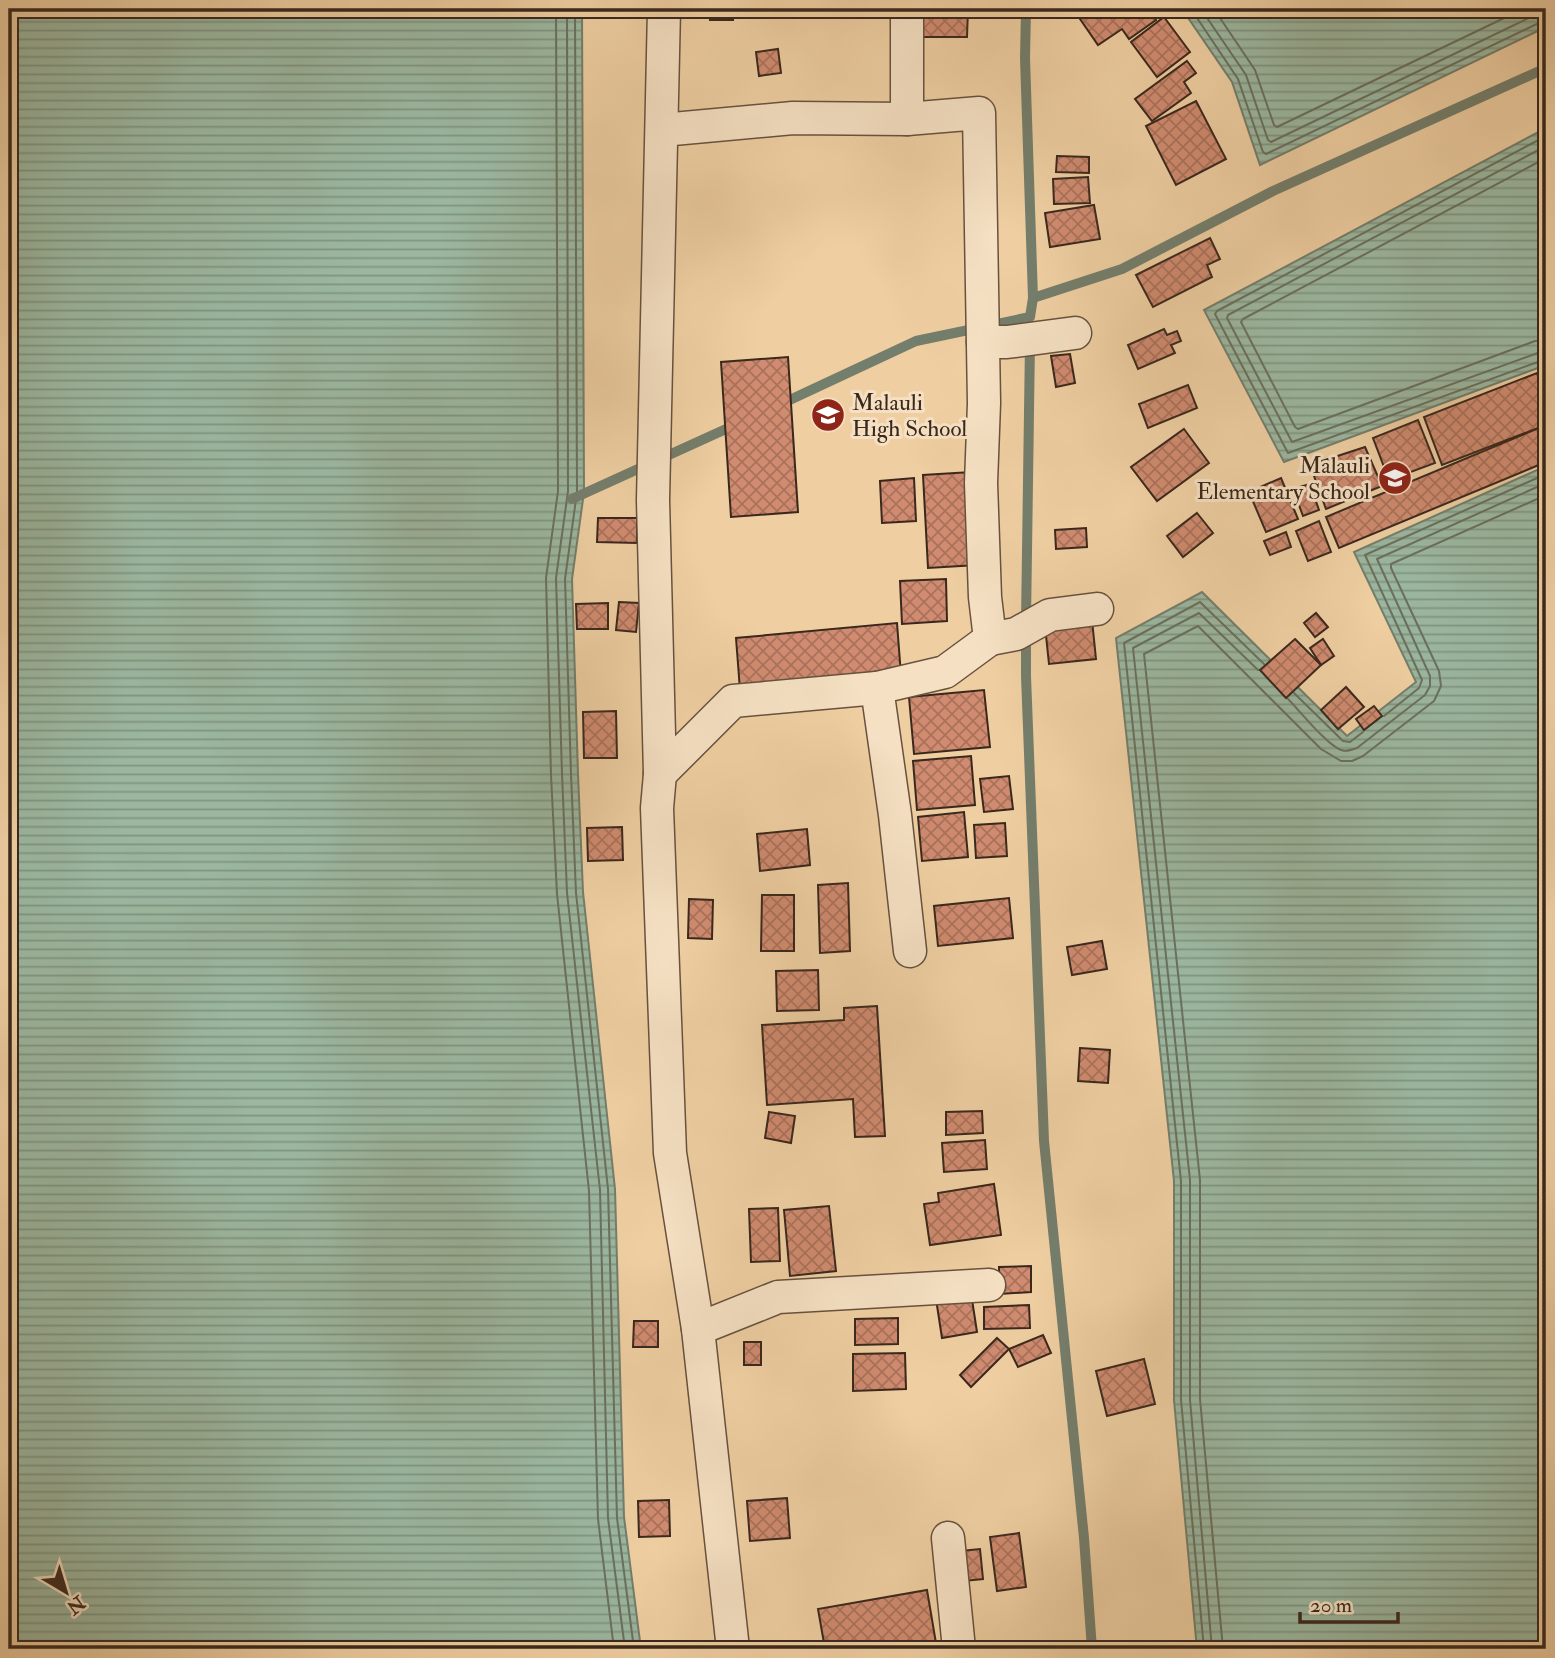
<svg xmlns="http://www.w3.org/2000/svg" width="1555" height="1658" font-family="'IM FELL Double Pica',serif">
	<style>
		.water { fill: url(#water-rules); stroke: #747e6c; stroke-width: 2 }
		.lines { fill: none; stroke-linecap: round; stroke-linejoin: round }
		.shore { stroke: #6a705e; stroke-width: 2 }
		.stream { stroke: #747e6c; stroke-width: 10 }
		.building { fill: url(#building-cross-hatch); stroke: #3a281d; stroke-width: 2 }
		.minor-casing { stroke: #67523e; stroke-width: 35 }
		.minor { stroke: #f5e0c3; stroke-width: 32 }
		.labels { text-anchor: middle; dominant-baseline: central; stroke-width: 6; stroke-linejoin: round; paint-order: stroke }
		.poi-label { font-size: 23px; fill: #3a281d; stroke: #f5e0c3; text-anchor: start }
	</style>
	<defs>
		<pattern id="water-rules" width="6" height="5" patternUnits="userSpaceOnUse" patternTransform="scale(1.75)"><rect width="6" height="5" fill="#9bb7a0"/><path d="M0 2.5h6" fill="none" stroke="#7f9582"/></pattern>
		<pattern id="building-cross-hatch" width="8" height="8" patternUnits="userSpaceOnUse" patternTransform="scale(1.75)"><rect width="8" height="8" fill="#d08b70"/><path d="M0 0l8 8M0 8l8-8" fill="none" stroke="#aa725b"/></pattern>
	</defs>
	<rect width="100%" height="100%" fill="#efcfa2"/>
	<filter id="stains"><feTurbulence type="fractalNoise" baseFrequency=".00286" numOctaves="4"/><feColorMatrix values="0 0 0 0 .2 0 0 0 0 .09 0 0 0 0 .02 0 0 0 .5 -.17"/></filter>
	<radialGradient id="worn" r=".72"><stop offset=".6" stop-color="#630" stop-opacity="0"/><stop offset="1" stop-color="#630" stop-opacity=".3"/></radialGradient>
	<g class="water">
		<polygon points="9,9 582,9 584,492 572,579 578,774 583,892 615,1189 624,1517 641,1649 9,1649"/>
		<polygon points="1182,9 1546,9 1546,27 1260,165 1232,82"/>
		<polygon points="1546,128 1546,365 1284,462 1204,310"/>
		<polygon points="1546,466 1546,1649 1197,1649 1174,1400 1174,1181 1116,638 1202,592 1347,736 1416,682 1354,552"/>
	</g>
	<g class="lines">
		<g class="shore">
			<polyline points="556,9 558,491 546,578 551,775 557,894 589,1191 598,1519 614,1649"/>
			<polyline points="567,9 568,491 556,578 562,774 567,893 600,1190 608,1518 625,1649"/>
			<polyline points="575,9 577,492 565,579 571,774 576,893 608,1189 617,1518 634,1649"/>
			<polyline points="1191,9 1238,79 1263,152 1266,154 1541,22 1546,21"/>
			<polyline points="1201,9 1246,75 1268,140 1271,142 1537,14 1546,12"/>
			<polyline points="1214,9 1255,70 1274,125 1277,127 1523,9"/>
			<polyline points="1546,136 1217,311 1215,314 1288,453 1546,359"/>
			<polyline points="1546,146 1228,315 1227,318 1292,442 1546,350"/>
			<polyline points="1546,158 1243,319 1241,322 1295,427 1298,429 1535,341 1546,340"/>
			<polyline points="1294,693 1343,741 1350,742 1363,732"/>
			<path d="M 1288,699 C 1300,711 1327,745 1341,750 C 1347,752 1351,750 1357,748 L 1425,695 L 1430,686 L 1430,676 L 1377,559 L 1546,483"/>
			<polyline points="1384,716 1419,688 1422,680 1365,555 1546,474"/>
			<polyline points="1204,1649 1181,1400 1181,1181 1124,643 1200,602 1264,664"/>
			<polyline points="1212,1649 1190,1400 1190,1180 1133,648 1199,613 1258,670"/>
			<polyline points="1223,1649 1200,1399 1200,1180 1144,654 1198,626 1321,749 1341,761 1352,761 1363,756 1434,701 1441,686 1439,671 1391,568 1391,564 1546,495"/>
		</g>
		<g class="stream">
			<polyline points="1026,9 1025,58 1033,298"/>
			<polyline points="779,405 916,341 1030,317 1033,298 1122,269 1273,191 1546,68"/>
			<polyline points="572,499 737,424"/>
			<polyline points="1026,621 1030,342"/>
			<polyline points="1026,636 1026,676 1044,1141 1084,1538 1092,1649"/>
		</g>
	</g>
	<g class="building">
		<rect x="710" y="9" width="23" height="11"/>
		<polygon points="922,9 968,9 967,37 922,37"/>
		<polygon points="1089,9 1148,9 1156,20 1129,39 1122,29 1098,45 1078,16"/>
		<polygon points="1164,17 1190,52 1157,77 1131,42"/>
		<polygon points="778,49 781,73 759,76 756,52"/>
		<polygon points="1187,61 1196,73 1184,82 1191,93 1152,121 1135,99"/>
		<polygon points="1196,101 1226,159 1176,185 1146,126"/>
		<polygon points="1057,156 1089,157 1089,173 1056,172"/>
		<polygon points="1088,177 1090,203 1054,204 1053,179"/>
		<polygon points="1094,205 1100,239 1050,247 1045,213"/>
		<polygon points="1210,238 1220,259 1207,265 1212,277 1153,307 1136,275"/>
		<polygon points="1164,329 1167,335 1177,331 1181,341 1171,345 1175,353 1138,369 1128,345"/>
		<polygon points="1070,354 1075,383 1056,387 1051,356"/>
		<polygon points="788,357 798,512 731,517 721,362"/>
		<polygon points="1537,373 1546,396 1546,425 1442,465 1424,417"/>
		<polygon points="1188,385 1197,408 1148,428 1139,404"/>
		<polygon points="1418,420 1435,463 1389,480 1373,438"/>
		<polygon points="1546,425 1546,462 1339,548 1326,517"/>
		<polygon points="1184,429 1209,463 1157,501 1131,467"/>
		<polygon points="1365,447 1382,486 1326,509 1310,465"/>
		<polygon points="971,472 977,565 928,568 923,475"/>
		<polygon points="914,478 916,521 882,523 880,481"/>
		<polygon points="1281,478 1298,519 1266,532 1249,492"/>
		<polygon points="1310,484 1319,510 1303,516 1293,489"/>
		<polygon points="1197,513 1213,533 1183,557 1167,536"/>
		<polygon points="598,518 637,518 637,543 597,542"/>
		<polygon points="1319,521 1331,552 1308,561 1296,531"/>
		<polygon points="1086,528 1087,547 1056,549 1055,530"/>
		<polygon points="1286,532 1291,547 1270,555 1264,541"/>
		<polygon points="946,579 947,621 902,624 900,581"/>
		<polygon points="619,602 639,603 636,632 616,630"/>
		<polygon points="608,603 608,629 577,629 576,604"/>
		<polygon points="1316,613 1328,627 1315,637 1304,623"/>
		<polygon points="1092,620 1096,659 1049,664 1045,626"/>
		<polygon points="897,623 901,675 740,690 736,638"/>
		<polygon points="1295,639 1321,665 1286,698 1260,670"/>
		<polygon points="1323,639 1334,656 1321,665 1310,648"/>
		<polygon points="1346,687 1364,707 1338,729 1321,710"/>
		<polygon points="984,690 990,747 914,754 909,697"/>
		<polygon points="1374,706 1382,716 1364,730 1356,719"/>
		<polygon points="616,711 617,758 584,758 583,712"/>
		<polygon points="971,756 975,805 917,810 913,761"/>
		<polygon points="1009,776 1013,809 984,812 980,779"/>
		<polygon points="964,812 968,857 922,861 918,817"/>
		<polygon points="1005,823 1007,856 976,858 974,825"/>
		<polygon points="622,827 623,860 588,861 587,828"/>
		<polygon points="807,829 810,865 760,871 757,834"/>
		<polygon points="848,883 850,951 820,953 818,885"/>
		<polygon points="762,895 794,895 794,951 761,951"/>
		<polygon points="1009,898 1013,938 938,946 934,906"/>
		<polygon points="689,899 713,900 712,939 688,938"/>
		<polygon points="1102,941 1107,969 1072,975 1067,947"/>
		<polygon points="818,970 819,1010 777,1011 776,971"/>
		<polygon points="877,1006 885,1136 855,1137 853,1099 767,1105 762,1025 844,1020 844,1008"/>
		<polygon points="1080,1048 1110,1050 1108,1083 1078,1081"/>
		<polygon points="982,1111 983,1133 946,1135 946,1112"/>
		<polygon points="769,1112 795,1116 791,1143 765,1138"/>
		<polygon points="985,1140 987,1169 944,1172 942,1143"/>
		<polygon points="994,1184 1001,1235 930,1245 924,1204 939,1202 938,1193"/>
		<polygon points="829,1206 836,1271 790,1276 784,1210"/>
		<polygon points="778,1208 780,1261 751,1262 749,1209"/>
		<polygon points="1031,1266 1031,1292 1000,1294 999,1267"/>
		<polygon points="971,1293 977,1332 942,1338 936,1299"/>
		<polygon points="1029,1305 1030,1328 984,1329 984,1307"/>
		<polygon points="898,1318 898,1344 855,1345 855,1319"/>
		<polygon points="634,1321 658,1321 658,1347 633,1347"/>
		<polygon points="1043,1335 1051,1353 1018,1367 1009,1349"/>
		<polygon points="997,1338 1009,1349 971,1387 960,1375"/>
		<rect x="744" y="1342" width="17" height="23"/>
		<polygon points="905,1353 906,1389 853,1391 853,1354"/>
		<polygon points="1144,1359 1155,1404 1107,1416 1096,1371"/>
		<polygon points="787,1498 790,1538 750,1541 747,1501"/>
		<polygon points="669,1500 670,1536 639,1537 638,1501"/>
		<polygon points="1019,1533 1026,1587 997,1591 990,1537"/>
		<polygon points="980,1549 983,1579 964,1581 961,1551"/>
		<polygon points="927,1590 937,1649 825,1649 818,1609"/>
		<polygon points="1005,1641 1005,1649 972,1649 972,1644"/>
	</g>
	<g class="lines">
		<g class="minor-casing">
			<g id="minor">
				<polyline points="664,9 653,500 660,774 657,808 670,1153 698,1329 733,1649"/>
				<polyline points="907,9 907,119"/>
				<polyline points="662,130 793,118 907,119 979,113 984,403 981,483 985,597 990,639 1016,634 1050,615 1097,609"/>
				<polyline points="983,342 1007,342 1075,333"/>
				<polyline points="660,774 733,701 877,688"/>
				<polyline points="910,951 895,815 877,688 945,672 990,639"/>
				<polyline points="698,1329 778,1297 989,1285"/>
				<polyline points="948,1538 959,1649"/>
			</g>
		</g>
		<use href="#minor" class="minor"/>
	</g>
	<defs>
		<g id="school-disc" transform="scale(1.75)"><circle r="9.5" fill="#8f2418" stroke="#f5e0c3"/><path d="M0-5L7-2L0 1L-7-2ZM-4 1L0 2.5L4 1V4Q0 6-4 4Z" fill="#fff"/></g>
	</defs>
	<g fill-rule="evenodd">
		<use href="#school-disc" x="828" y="415"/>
		<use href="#school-disc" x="1395" y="478"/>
	</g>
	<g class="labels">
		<g class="poi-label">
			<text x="852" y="402">Malauli<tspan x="852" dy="26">High School</tspan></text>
			<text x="1370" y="465" text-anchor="end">Malauli<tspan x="1370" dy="26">Elementary School</tspan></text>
		</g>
	</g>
	<rect width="1555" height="1658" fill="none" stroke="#efcfa2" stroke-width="35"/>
	<rect x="10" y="10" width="1534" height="1637" fill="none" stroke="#3a281d" stroke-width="3.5"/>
	<rect x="18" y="18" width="1520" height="1623" fill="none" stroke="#3a281d" stroke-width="2"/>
	<g transform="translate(66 1592) rotate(142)" stroke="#f5e0c3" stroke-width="5" paint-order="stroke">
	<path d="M0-5L12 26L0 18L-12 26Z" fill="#3a281d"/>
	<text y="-10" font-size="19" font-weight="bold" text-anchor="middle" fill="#3a281d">N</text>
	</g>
	<path d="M1300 1612v10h98v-10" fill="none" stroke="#3a281d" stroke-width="3.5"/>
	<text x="1310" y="1612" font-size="21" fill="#3a281d" stroke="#f5e0c3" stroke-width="5" paint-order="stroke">20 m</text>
	<rect width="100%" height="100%" filter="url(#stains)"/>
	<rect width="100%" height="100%" fill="url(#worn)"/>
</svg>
